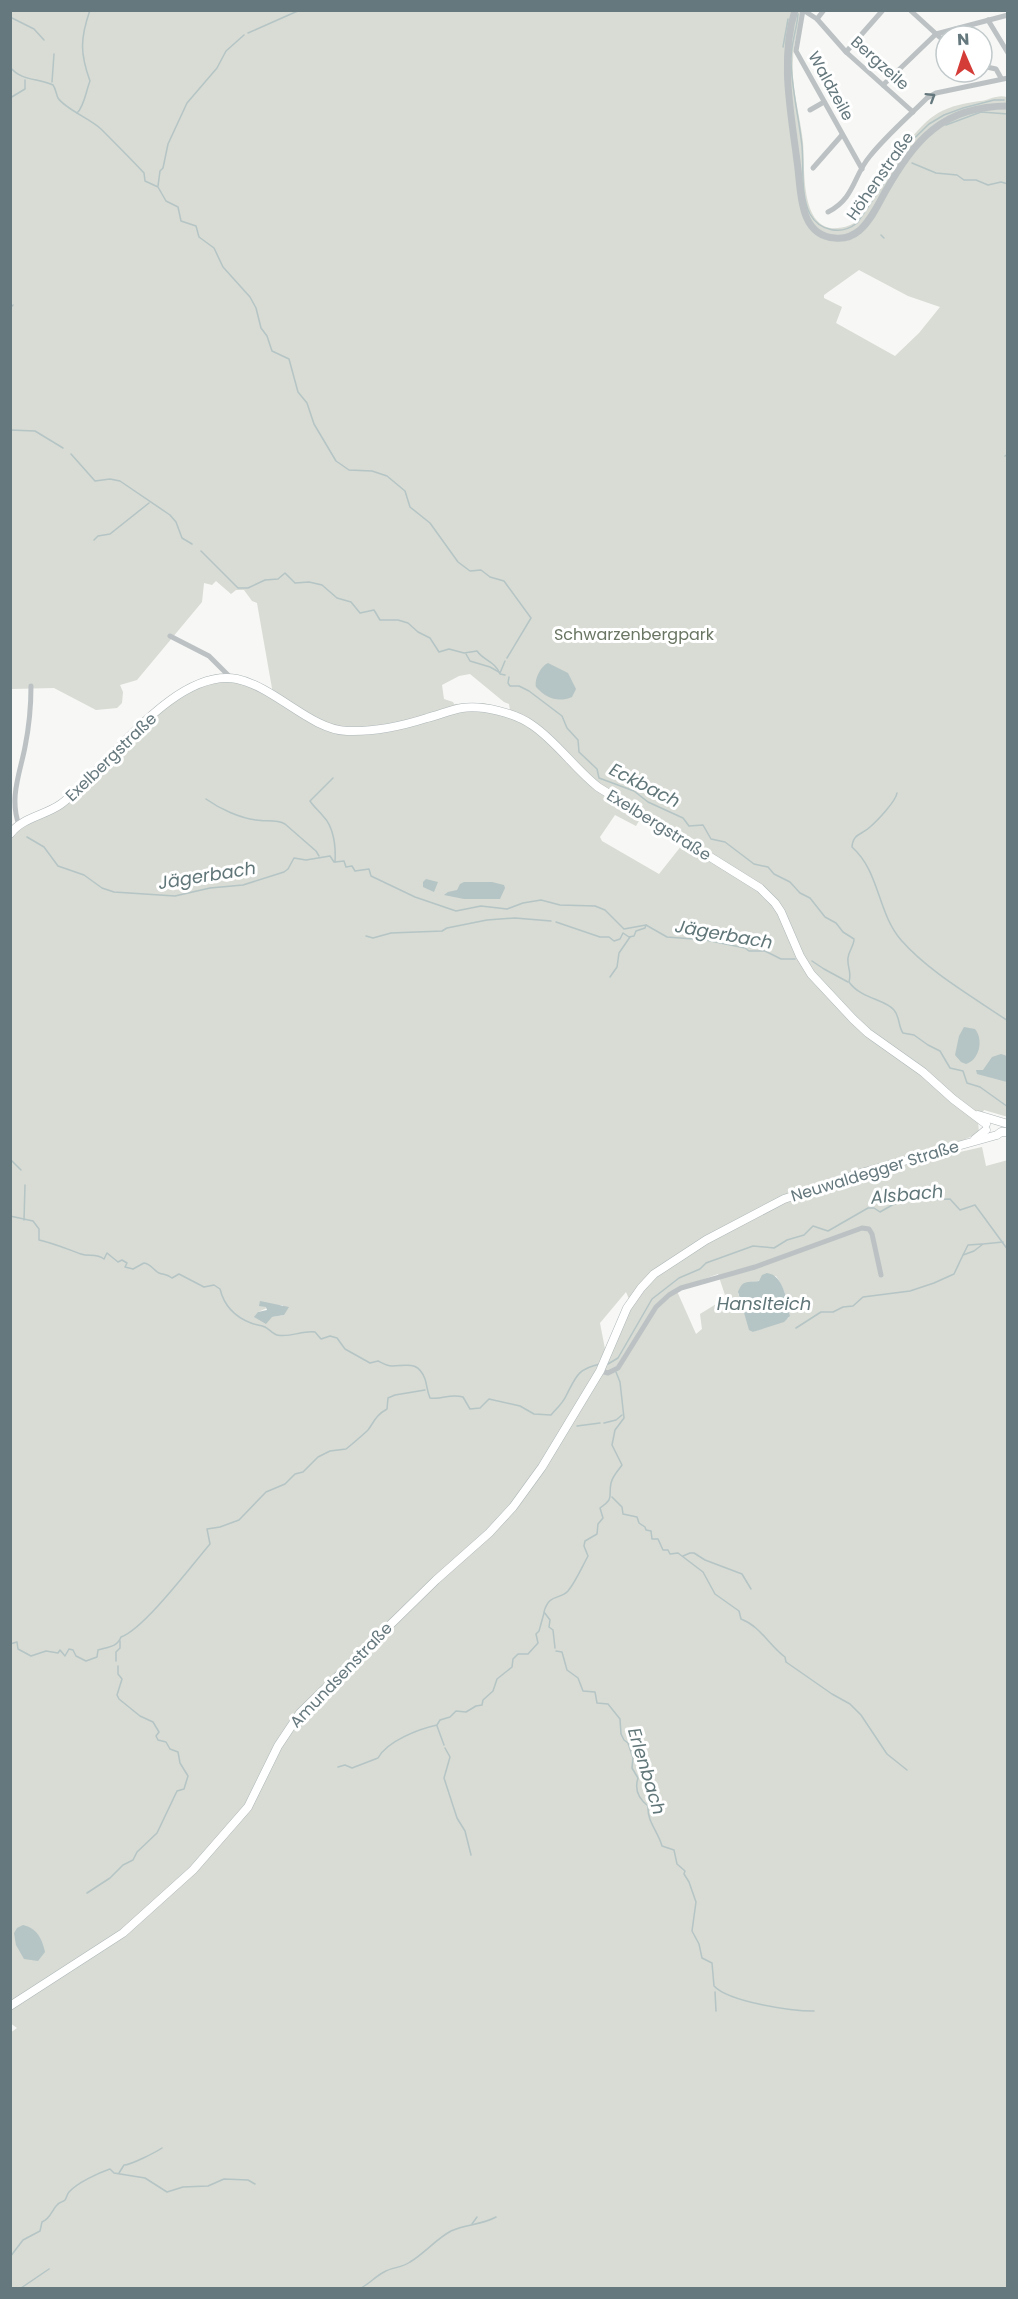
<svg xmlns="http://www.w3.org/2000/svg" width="1018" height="2299" font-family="Poppins,sans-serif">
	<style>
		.green { fill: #d8dcd4; fill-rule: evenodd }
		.water { fill: #b5c4c5 }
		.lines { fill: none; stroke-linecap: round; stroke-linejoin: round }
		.stream { stroke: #b5c4c5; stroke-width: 1.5 }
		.secondary-casing { stroke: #afb7b9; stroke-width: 9 }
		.minor { stroke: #bcc2c4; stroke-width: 5 }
		.tertiary { stroke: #bcc2c4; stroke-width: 7 }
		.secondary { stroke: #fff; stroke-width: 8 }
		.oneway { stroke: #65787d }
		.labels { text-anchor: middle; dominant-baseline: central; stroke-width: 6; stroke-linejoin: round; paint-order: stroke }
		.street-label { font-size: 16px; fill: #65787d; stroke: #fff }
		.park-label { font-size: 16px; fill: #6a7663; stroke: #fff }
		.water-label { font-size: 18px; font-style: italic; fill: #607678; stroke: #fff }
	</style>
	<rect width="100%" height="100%" fill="#f7f7f5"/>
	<path class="green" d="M 11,11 L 802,11 C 799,27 793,44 793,60 C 791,87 800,115 803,142 C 805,165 800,222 830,228 C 839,229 848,227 856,222 L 884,180 L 892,160 L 888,158 L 890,151 L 897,153 L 901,150 C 929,117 936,107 980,101 C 990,100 997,94 1007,97 L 1008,1117 L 984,1110 L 978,1121 L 979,1133 L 957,1143 L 960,1152 L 982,1147 L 986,1166 L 1008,1160 L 1007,2288 L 11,2288 L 10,2033 L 17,2028 L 10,2023 L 11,826 C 24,815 40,811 55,803 C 64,798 72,790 80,783 C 115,750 178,667 232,674 C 247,676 260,687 273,694 L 257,603 L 252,601 L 244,590 L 236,590 L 231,594 L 216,581 L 212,585 L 204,583 L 202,602 L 137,680 L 120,685 L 123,692 L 122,703 L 117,708 L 96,710 L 54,688 L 11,689 ZM 859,270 L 908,296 L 940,307 L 919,333 L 895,356 L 836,323 L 842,307 L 824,298 L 824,295 ZM 470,674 L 504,702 L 509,704 L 510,710 L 484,703 L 454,704 L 453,702 L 444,699 L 442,685 L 459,676 ZM 615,815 L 636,826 L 640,819 L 682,845 L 659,874 L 602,841 L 600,837 ZM 718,1274 L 726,1298 L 700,1314 L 702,1329 L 696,1334 L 676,1289 ZM 776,1276 C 783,1285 791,1307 789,1318 L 753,1332 L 747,1321 L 738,1293 L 754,1282 ZM 626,1292 L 629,1299 L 605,1349 L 600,1323 ZM 274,1305 L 283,1305 L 284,1315 L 272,1317 L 258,1312 Z"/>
	<g class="water">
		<path d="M 548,663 L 568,673 L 576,689 L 572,697 C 558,703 546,698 536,687 C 534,679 541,666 548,663 Z"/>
		<polygon points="426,879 438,882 434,892 423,887 423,882"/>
		<polygon points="464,882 492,882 504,885 505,888 500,899 464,899 444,895 448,892 457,890 460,884"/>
		<path d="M 964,1027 L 975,1029 C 984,1040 979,1060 966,1064 L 961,1062 L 955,1055 L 959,1036 Z"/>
		<polygon points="1001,1054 1007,1056 1007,1082 977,1074 976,1070 983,1070 992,1057"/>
		<path d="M 767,1273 C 784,1275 787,1302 790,1316 L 784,1322 L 753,1332 L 749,1330 L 738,1292 C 743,1279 748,1283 759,1281 L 762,1275 Z"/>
		<polygon points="260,1301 289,1307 284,1315 272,1317 266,1324 254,1317 258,1312 267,1310 266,1307 259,1306"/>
		<path d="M 23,1925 C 37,1928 42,1939 45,1952 L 38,1961 L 24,1959 L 16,1945 L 14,1933 L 17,1928 Z"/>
	</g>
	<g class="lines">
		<g class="stream">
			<path d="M 798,14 C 797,29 791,43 791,59 C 791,87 799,117 802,146 C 804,167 800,195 810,214 C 820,232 842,235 857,223 L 886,180 L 895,157 L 929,124 L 944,115 L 963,108 L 994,100 L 1004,100"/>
			<polyline points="10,17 34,29 44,40"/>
			<polyline points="248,33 300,10"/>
			<polyline points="783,47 788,19"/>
			<path d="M 10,67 C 21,81 38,78 53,85 C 56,89 56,94 58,98 C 65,109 91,119 101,129 C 115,143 130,158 144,173 L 145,181 L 158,187 L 166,201 L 178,207 L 181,221 L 196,226 L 199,237 L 214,248 L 223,267 L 250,297 L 256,308 L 261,328 L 267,336 L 272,351 L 289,359 L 298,392 L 307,403 L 314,424 L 336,461 L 349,470 L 372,471 L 387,476 L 405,491 L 410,507 L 430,523 L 458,562 L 470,571 L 481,570 L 490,577 L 504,581 L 531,618 L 507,658"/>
			<polyline points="52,82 54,54"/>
			<polyline points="10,98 25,89 25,80"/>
			<path d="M 77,113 C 84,107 86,91 90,81 C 80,53 80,39 90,10"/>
			<polyline points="1007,113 1008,113"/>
			<polyline points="946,125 981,112 1008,114"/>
			<polyline points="912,163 936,173 957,175 964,180 976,180 988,185 1001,182 1008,184"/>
			<polyline points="158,186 160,171 163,168 168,144 187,103 217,68 226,51 244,35"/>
			<polyline points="881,235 884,238"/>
			<polyline points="10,308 13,305"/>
			<polyline points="10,430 35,431 63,448"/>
			<polyline points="71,454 95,481 110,479 120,481 170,515 176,522 182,538 192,544"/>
			<polyline points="1005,456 1008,454"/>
			<polyline points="94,540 98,536 110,534 149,503"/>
			<path d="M 201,551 L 238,588 L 248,588 L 265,580 L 278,579 L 285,573 L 295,583 L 309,582 L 322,585 L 337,598 L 351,602 L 360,613 L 374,610 L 380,620 L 398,620 L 408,623 L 418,632 L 430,638 L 439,652 L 449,649 L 464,653 L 477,651 C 484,661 495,661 500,674 L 505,675"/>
			<polyline points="466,654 470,661 490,667 499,672"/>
			<polyline points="500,673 505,661"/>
			<path d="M 509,677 L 508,683 L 510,686 L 519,686 L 529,691 L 562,716 L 567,728 L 578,740 L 579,752 L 597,769 L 599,778 L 634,791 L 648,802 L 683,818 L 689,826 L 703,825 L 711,839 L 725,842 L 754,864 L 768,867 L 774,874 L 790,882 L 800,893 L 810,898 L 825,917 L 836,923 L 843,932 L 854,939 C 854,946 849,950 848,958 C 847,968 852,971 849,982 C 861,999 885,999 894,1010 C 900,1017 898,1026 903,1033 L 914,1035 L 928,1045 L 940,1051 L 950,1068 L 963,1071 L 967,1083 L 980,1087 L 1008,1107"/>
			<path d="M 333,778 L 310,801 C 314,807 319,811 323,816 C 334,827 336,847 335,862"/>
			<path d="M 897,793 C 896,801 877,821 870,827 C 862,835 853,833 852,847 C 880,872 877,912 901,940 C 929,972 973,997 1008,1021"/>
			<path d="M 206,799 C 220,809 240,818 256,820 C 266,822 276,819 285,824 L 316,851 L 319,856"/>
			<polyline points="27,837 44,847 58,866 84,875 102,888 114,892 175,896 210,888 243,885 284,872 288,869 294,858 306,860 330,856 334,862"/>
			<polyline points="335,862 344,861 346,867 352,866 355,871 369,869 371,876 415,897 456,911 481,906 507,909 523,903 541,900 560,905 595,906 605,910 624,929 646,925 667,937 706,940 745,948 749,951 765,951 781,959 795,959"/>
			<polyline points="556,922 600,937 609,937 614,941 620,939 623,933 629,937 634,936 636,931 645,928 646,925"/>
			<polyline points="366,936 373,938 391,933 442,931 447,928 487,920 515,918 551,921"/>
			<polyline points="812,961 824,969 848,982"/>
			<polyline points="610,977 617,967 619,953 630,937"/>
			<polyline points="10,1159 21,1170"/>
			<path d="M 10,1216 L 33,1221 L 39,1229 L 39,1240 C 53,1243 67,1249 81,1254 C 89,1257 96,1253 104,1259 L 107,1253 L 118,1262 L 122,1260 L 127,1263 L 125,1267 L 133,1269 L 144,1263 C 151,1264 153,1270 159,1273 C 165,1275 167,1274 172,1278 L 179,1274 L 204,1287 L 214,1285 L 220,1289 C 224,1305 235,1317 251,1323 C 255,1325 261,1325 265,1327 C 269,1329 273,1334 277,1335 C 290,1338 303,1330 315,1332 L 321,1339 L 330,1336 L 337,1338 L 345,1349 L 370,1363 L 378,1361 C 382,1363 387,1366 392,1366 C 406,1366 418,1360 425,1379 C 427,1385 427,1391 430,1398 C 443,1400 449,1393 463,1397 L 470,1409 L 480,1408 L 489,1399 L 520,1406 L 534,1414 L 551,1415 C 556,1409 563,1403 566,1396 C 576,1377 577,1369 600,1364"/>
			<polyline points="24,1220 25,1185"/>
			<polyline points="963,1255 968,1245 982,1244"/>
			<polyline points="796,1328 821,1312 833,1312 843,1307 853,1306 863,1297 910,1291 934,1283 954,1274 963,1255 974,1251 983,1244 1003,1242"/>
			<polyline points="608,1364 618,1358 652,1299 679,1278 700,1269 706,1263 753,1246 774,1248 787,1240 804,1235 813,1226 828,1231 868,1208 874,1208 880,1212 894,1204 916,1200 950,1199 960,1210 975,1205 1008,1250"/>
			<polyline points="604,1423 616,1420 622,1415"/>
			<polyline points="577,1426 600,1423"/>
			<path d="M 612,1497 L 622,1507 L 623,1514 L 637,1517 L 639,1523 L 645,1527 L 646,1530 L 651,1531 L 652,1539 L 658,1539 L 663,1550 L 668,1550 L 670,1554 L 678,1553 L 703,1572 L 715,1594 L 739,1611 L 741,1619 C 760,1626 769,1645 785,1657 L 786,1662 L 832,1694 L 850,1704 L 861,1715 L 887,1754 L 907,1770"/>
			<polyline points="683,1556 690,1553 694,1553 705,1560 742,1574 751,1589"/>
			<path d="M 10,1644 L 17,1642 L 18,1649 L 31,1656 L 46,1651 L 58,1653 L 60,1650 L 65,1656 L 69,1649 L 73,1650 L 76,1656 L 86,1661 L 97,1657 L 98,1650 C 106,1647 117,1648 121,1637 C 144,1629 192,1565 210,1544 L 207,1529 L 220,1527 L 239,1520 L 266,1492 L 285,1484 L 295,1474 L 303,1472 L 318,1457 L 330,1451 L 346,1449 C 350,1446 365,1433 368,1430 C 374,1422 376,1415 387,1409 L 388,1398 L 395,1395 L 425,1390"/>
			<path d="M 555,1648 L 553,1630 L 549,1627 L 550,1620 L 544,1612 C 549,1593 560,1600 568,1591 C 576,1581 582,1567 588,1556 L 584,1546 L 585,1541 L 597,1534 L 598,1524 L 603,1518 L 600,1508 C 615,1497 608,1498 611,1483 C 613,1475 618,1471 622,1465 L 612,1445 L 615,1430 L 624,1418 L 620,1382 L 616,1372"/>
			<path d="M 556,1651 L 562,1652 L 567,1670 L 578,1678 L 583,1691 L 595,1692 L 597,1703 L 608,1704 L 620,1719 L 621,1734 L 624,1740 L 628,1743 L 633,1758 L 632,1768 L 638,1778 C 634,1790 639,1799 648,1806 C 647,1822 658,1831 662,1846 L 674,1850 L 677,1864 L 685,1871 L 684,1874 L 689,1882 L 696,1902 L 692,1931 L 699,1944 L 702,1958 L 712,1963 L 714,1986 C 729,2002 791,2011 814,2011"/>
			<polyline points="116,1661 116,1652 120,1648 120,1641"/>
			<polyline points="437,1726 444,1745"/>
			<polyline points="445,1748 450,1757 444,1778 457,1818 465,1831 471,1855"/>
			<path d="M 338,1767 L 345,1765 L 352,1768 L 378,1758 C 387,1741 419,1729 437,1725 L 440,1720 L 450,1717 L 456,1711 L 466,1712 L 476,1706 L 482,1705 L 483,1700 L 493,1691 L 497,1679 L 512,1667 L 513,1659 L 518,1654 L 528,1654 L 538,1643 L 536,1634 L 539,1631 L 544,1613"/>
			<polyline points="87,1893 110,1878 123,1865 133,1860 137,1852 157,1833 177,1791 184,1789 188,1776 180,1763 178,1752 170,1749 166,1742 158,1740 156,1736 159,1732 153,1722 140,1716 119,1699 117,1695 122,1679 118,1674 118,1666"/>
			<polyline points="715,1992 716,2011"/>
			<path d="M 119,2173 L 124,2165 C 131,2165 156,2152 162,2148"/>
			<polyline points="472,2224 477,2217"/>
			<path d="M 10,2257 L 23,2240 L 40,2231 L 42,2222 C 51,2218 51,2211 57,2205 C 59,2202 63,2202 65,2200 C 67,2197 67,2194 69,2192 C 77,2183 98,2173 110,2169 L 114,2173 L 145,2178 L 167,2192 L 183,2187 L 208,2186 L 224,2179 L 248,2180 L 255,2184"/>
			<polyline points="21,2288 49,2269"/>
			<path d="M 361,2288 C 369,2284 376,2276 384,2272 C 392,2267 402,2268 410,2262 C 425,2253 436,2239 451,2231 C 466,2224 482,2225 496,2217"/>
		</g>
		<g class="secondary-casing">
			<g id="secondary">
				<path d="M 10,834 C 23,817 44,816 61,804 C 106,771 172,667 237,679 C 275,687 311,730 347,731 C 374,732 402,726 427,718 C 439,715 450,710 462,708 C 483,705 515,713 532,725 C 556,741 574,768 598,787 L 760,888 L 775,903 L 781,912 L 800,956 L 811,974 L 853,1019 L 868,1033 L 923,1072 L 953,1099 L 986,1124"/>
				<polyline points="978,1115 1008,1124"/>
				<polyline points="975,1139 986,1130"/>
				<polyline points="10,2006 123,1933 193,1870 248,1807 278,1746 300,1713 436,1580 489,1533 513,1507 542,1467 600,1371 627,1308 641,1288 654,1274 706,1240 784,1199 861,1173 997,1135 1001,1132 1008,1132"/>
			</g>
		</g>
		<g class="minor">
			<polyline points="910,10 946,43"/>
			<polyline points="817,19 824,10"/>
			<polyline points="988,20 1008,53"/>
			<polyline points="846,52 883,10"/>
			<polyline points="982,66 996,69 1001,78"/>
			<polyline points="883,85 936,34 1008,15"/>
			<polyline points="810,110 824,102"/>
			<polyline points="813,168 842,135"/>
			<polyline points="862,169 796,51 803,10 817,19 846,52 913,112"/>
			<path d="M 828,212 C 855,198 853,176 870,156 C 887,135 908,117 927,98 L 936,93 L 1008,78"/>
			<polyline points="170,636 209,656 231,678"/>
			<path d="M 19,825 C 9,798 20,773 25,747 C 29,727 31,706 31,686"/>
			<polyline points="600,1371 608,1373 618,1368 656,1307 669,1295 681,1288 755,1267 862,1228 869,1229 872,1234 881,1275"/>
		</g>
		<path class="tertiary" d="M 795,10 C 779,61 792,117 798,169 C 801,194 800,236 835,238 C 844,239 853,236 860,230 C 871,220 878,205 885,192 C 915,140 942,106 1008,106"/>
		<use href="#secondary" class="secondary"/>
	</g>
	<defs><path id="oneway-chevron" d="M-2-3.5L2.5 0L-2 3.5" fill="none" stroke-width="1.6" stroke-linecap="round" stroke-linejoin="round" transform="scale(1.5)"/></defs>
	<use class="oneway" href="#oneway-chevron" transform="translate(931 97) rotate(-32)"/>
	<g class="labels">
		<g class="street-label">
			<text transform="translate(880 63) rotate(42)">Bergzeile</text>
			<text transform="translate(831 86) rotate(61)">Waldzeile</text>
			<text transform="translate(880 176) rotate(-55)">Höhenstraße</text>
			<text transform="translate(111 757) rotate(-44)">Exelbergstraße</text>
			<text transform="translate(659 825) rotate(32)">Exelbergstraße</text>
			<text transform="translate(875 1171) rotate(-17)">Neuwaldegger Straße</text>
			<text transform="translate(341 1675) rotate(-46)">Amundsenstraße</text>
		</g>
		<g class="park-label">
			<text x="634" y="634">Schwarzenbergpark</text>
		</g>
		<g class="water-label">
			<text transform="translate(645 785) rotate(27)">Eckbach</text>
			<text transform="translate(207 875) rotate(-9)">Jägerbach</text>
			<text transform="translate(724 934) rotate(10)">Jägerbach</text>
			<text transform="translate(907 1194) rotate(-5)">Alsbach</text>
			<text x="764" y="1303">Hanslteich</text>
			<text transform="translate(647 1771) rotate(73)">Erlenbach</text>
		</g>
	</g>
	<rect width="1018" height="2299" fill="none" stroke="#65787d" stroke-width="24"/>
	<g transform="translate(964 54) rotate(357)"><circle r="28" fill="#ffffff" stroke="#c1c9cb" stroke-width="1.5"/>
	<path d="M0-4.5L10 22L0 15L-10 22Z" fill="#d43c38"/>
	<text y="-9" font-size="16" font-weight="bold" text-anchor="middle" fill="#65787d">N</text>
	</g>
</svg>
